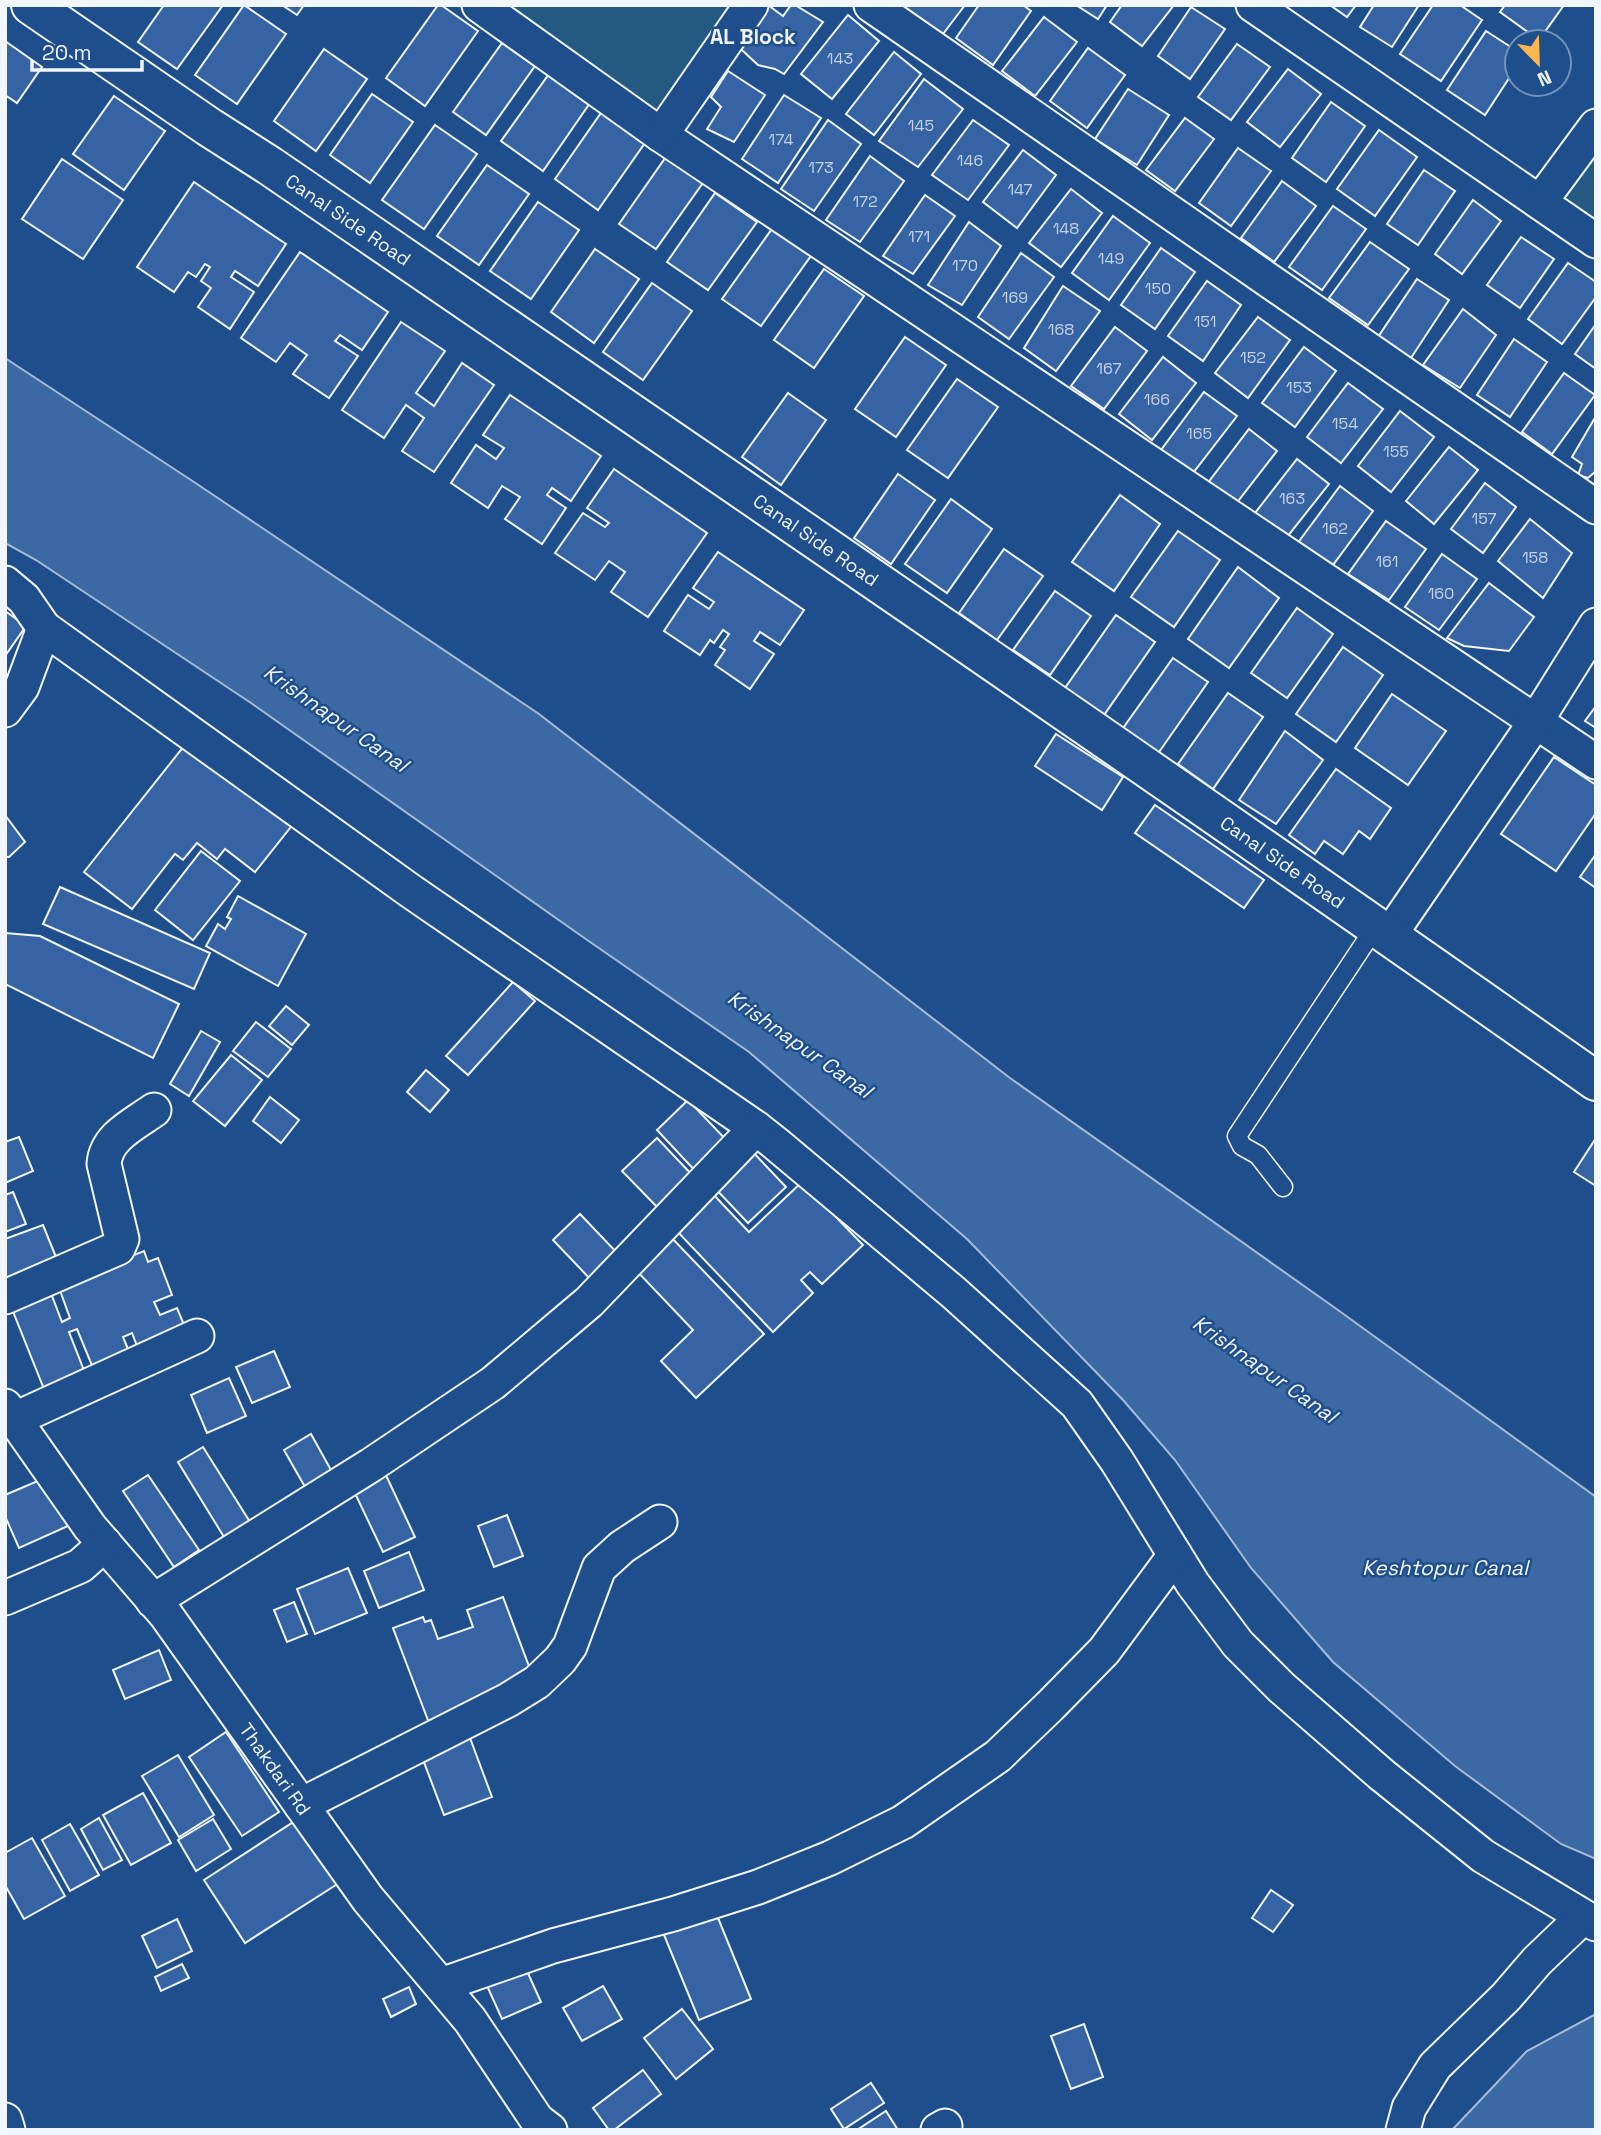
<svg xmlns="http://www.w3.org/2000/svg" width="1601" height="2135" font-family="'Space Grotesk',sans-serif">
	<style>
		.green { fill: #245a82; stroke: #a8bbd7; stroke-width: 2 }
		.water { fill: #3b69a3; stroke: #a8bbd7; stroke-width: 2 }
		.building { fill: #3563a3; stroke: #f2f6ff; stroke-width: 2 }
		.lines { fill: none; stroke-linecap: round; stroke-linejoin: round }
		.lane-casing { stroke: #f2f6ff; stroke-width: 21 }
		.street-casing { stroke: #f2f6ff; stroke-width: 37 }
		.secondary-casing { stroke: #f2f6ff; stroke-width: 42 }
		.lane { stroke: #1f4e8c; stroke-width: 18 }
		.street { stroke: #1f4e8c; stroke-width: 33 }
		.secondary { stroke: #1f4e8c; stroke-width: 38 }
		.labels { text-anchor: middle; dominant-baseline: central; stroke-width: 5; stroke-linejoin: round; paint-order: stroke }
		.number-label { font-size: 16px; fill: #c3d1e8 }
		.street-label { font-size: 19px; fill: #f2f6ff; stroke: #1f4e8c }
		.neighbourhood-label { font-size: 21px; font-weight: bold; fill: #f2f6ff; stroke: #1f4e8c }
		.water-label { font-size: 21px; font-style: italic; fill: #f2f6ff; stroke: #1f4e8c }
	</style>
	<rect width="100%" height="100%" fill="#1f4e8c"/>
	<g class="green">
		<polygon points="507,5 738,5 660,115"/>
		<polygon points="1596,142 1596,224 1556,197"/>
	</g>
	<g class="water">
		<polygon points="5,358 194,482 539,714 1010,1078 1338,1310 1596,1497 1596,1859 1561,1844 1455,1766 1333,1662 1251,1568 1175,1460 1123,1400 967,1239 749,1052 580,935 251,703 36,560 5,543"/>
		<polygon points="1596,2014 1596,2130 1452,2130 1527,2051"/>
	</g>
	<g class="building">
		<polygon points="164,5 223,5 177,69 138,42"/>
		<polygon points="244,5 286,34 237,104 195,75"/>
		<polygon points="282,5 304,5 297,15"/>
		<polygon points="438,5 441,5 478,31 425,106 386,78"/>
		<polygon points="764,5 768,5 783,16 791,5 795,5 823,22 784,74 775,69 758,65 729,38"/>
		<polygon points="902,5 965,5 943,34"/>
		<polygon points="979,5 1023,5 1031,11 993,65 956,38"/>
		<polygon points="1076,5 1107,5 1098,19"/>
		<polygon points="1122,5 1174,5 1142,46 1110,22"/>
		<polygon points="1330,5 1356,5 1347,17"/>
		<polygon points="1374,5 1419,5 1392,47 1360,27"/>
		<polygon points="1433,5 1460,5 1482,20 1441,81 1400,54"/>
		<polygon points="1505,5 1564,5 1539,40 1500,12"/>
		<polygon points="1191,7 1225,29 1190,79 1158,56"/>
		<polygon points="848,15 879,41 832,99 801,74"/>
		<polygon points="1044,17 1077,42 1035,96 1002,71"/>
		<polygon points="1486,31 1517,51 1517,66 1485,115 1447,90"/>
		<polygon points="5,41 42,67 17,103 5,95"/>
		<polygon points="502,43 535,66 486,135 453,112"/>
		<polygon points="1237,44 1270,67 1231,120 1198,97"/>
		<polygon points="1088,48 1125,75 1087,128 1050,101"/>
		<polygon points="324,49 367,79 316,151 274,121"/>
		<polygon points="894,52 921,74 874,135 846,114"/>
		<polygon points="1288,69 1321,94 1280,147 1247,122"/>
		<polygon points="728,71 765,95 734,142 707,129 721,107 711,97"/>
		<polygon points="549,74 590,103 543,171 501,141"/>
		<polygon points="924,79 963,109 918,167 879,141"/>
		<polygon points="1128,89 1169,115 1137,165 1095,139"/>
		<polygon points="372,94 413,122 370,183 330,155"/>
		<polygon points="784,95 821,118 778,183 742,159"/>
		<polygon points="114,96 165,131 124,190 73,154"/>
		<polygon points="1331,102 1365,126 1326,182 1292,158"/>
		<polygon points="603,110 647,140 598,210 555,179"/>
		<polygon points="1185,118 1214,139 1175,191 1146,170"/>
		<polygon points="828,120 861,144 814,211 781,189"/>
		<polygon points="973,120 1009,145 968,200 932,175"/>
		<polygon points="435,125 477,154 424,229 382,200"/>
		<polygon points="1379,130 1417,157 1375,216 1337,189"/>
		<polygon points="1238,148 1271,171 1231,226 1199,203"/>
		<polygon points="1023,150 1056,175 1017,228 983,202"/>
		<polygon points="668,154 705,180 656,249 619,224"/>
		<polygon points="870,156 904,181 860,242 826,220"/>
		<polygon points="62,159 123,200 83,259 22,219"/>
		<polygon points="487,165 529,194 479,265 437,236"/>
		<polygon points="1424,170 1455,191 1418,245 1387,224"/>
		<polygon points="1282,181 1316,206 1274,262 1241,238"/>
		<polygon points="194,182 286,244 258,286 235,271 231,277 254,292 230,329 198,307 211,288 201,281 210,267 205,264 196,277 188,272 174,292 137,267"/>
		<polygon points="1071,189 1102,213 1061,267 1029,243"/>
		<polygon points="715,193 757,222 708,290 667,262"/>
		<polygon points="925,195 955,216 913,274 883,256"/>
		<polygon points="1473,200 1501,221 1462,274 1435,254"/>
		<polygon points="538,202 579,230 531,299 490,271"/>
		<polygon points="1333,206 1366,229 1322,290 1289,267"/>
		<polygon points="1113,216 1150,243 1109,300 1072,273"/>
		<polygon points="969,222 1001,246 962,305 928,285"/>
		<polygon points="774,226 813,253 761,326 722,299"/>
		<polygon points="1521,237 1554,259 1520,308 1487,285"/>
		<polygon points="1370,242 1409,269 1368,325 1329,298"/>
		<polygon points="1161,248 1195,272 1155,329 1121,305"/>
		<polygon points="595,249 639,279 594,343 551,312"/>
		<polygon points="300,252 388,312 362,350 340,335 335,341 358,356 329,398 293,374 307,355 290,343 276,362 241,338"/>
		<polygon points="1021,253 1054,277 1009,339 978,317"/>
		<polygon points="1568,263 1596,282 1596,297 1562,344 1528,319"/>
		<polygon points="824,269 864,296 814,368 774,340"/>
		<polygon points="1417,279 1449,300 1409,361 1376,340"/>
		<polygon points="1207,281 1241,305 1203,361 1168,336"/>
		<polygon points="652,283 692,311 643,380 603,352"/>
		<polygon points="1063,286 1100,311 1056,371 1024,348"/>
		<polygon points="1463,309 1496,335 1460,388 1423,365"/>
		<polygon points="1258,317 1290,340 1248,398 1215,373"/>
		<polygon points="401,322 445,351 416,393 434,406 462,363 494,385 434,472 402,451 424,418 406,405 384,438 342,410"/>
		<polygon points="1596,324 1596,369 1575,354"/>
		<polygon points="1115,327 1147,351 1104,409 1071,386"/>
		<polygon points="905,337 946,365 896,437 855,409"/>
		<polygon points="1514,339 1547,362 1510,417 1477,395"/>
		<polygon points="1304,347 1336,371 1295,427 1262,403"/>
		<polygon points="1163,357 1196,383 1152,440 1119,414"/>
		<polygon points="1564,373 1595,395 1552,454 1522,432"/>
		<polygon points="957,379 998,407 948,478 907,450"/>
		<polygon points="1348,383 1383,409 1341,463 1307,437"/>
		<polygon points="1204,392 1237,416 1193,473 1161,450"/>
		<polygon points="788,393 826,420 781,485 742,457"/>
		<polygon points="510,395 601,456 571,501 552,488 547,495 566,508 542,544 505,519 520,497 502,486 488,508 451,483 476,445 496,459 504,448 483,435"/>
		<polygon points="1400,411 1434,437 1391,492 1358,466"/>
		<polygon points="1596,416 1596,471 1588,478 1578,475 1582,464 1572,457"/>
		<polygon points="1249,429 1277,451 1235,505 1207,484"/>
		<polygon points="1449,447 1478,470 1434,524 1406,501"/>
		<polygon points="1297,459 1329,484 1287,537 1255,513"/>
		<polygon points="614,469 707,533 648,617 611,592 625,572 609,561 595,580 555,553 583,513 605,527 609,523 587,508"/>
		<polygon points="898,474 935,500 891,564 854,538"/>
		<polygon points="1485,483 1516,507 1483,553 1451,529"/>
		<polygon points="1340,486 1373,511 1330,569 1297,544"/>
		<polygon points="1120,495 1160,524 1114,591 1072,562"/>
		<polygon points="951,499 992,529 947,593 905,564"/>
		<polygon points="1530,519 1572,553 1543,598 1498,561"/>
		<polygon points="1386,521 1426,549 1389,600 1348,574"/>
		<polygon points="1178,531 1220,560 1174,627 1131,597"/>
		<polygon points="1004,549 1043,576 997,640 959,613"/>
		<polygon points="718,552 804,610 780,645 760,632 754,641 774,654 750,689 715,665 725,650 720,647 729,634 723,630 714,643 710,640 700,655 664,631 688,595 709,609 714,602 693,588"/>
		<polygon points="1442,554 1477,579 1439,630 1405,607"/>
		<polygon points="1238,567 1279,598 1229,668 1188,639"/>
		<polygon points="1489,583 1534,617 1509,651 1464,646 1447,638"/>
		<polygon points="1055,591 1091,616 1050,675 1013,650"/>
		<polygon points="1297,608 1333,634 1287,698 1251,673"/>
		<polygon points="5,611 26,626 5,656"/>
		<polygon points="1116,615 1155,642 1104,715 1065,688"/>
		<polygon points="1343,647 1383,675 1336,742 1296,714"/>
		<polygon points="1173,658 1208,682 1157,755 1121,731"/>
		<polygon points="1228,693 1263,717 1213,789 1178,764"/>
		<polygon points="1392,694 1446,731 1408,785 1355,748"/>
		<polygon points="1596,706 1596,728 1585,721"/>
		<polygon points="1285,731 1323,760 1276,824 1239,800"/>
		<polygon points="1056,734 1123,777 1102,810 1035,766"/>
		<polygon points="192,736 298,818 255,872 225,849 217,859 197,843 183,860 175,854 132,909 84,872"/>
		<polygon points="1554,757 1596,785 1596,813 1556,871 1501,834"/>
		<polygon points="1336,769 1391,808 1370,839 1359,831 1343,854 1324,841 1315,854 1289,835"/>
		<polygon points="1155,805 1264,880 1244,908 1135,833"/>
		<polygon points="5,815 25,842 9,857 5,857"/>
		<polygon points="201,851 240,881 193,940 155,910"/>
		<polygon points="1596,854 1596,888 1580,877"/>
		<polygon points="60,887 210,953 194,989 43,924"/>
		<polygon points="238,896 306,934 278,986 206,946 218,924 225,929 231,919 227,917"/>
		<polygon points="5,933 40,936 179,1004 153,1058 5,984"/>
		<polygon points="513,982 535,1001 468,1075 446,1056"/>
		<polygon points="286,1006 309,1025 292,1045 269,1026"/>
		<polygon points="256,1022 291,1049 268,1077 233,1051"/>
		<polygon points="201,1031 220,1042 189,1096 170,1084"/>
		<polygon points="231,1055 262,1080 225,1126 193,1101"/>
		<polygon points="426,1070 449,1090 430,1112 407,1092"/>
		<polygon points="270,1097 299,1120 281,1143 253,1121"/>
		<polygon points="688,1100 732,1146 700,1176 657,1130"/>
		<polygon points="19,1137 33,1171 5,1183 5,1142"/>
		<polygon points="657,1138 696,1179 661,1211 622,1171"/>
		<polygon points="1596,1138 1596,1186 1574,1172"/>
		<polygon points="749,1148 786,1187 748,1223 711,1184"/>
		<polygon points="802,1182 863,1245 822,1284 810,1272 801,1280 813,1293 773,1332 675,1229 712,1193 749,1232"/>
		<polygon points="13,1192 26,1224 5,1232 5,1195"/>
		<polygon points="580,1214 620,1256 593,1282 553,1240"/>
		<polygon points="43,1225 58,1262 5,1283 5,1239"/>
		<polygon points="668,1234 764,1334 696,1398 661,1361 693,1330 633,1267"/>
		<polygon points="144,1251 148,1262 158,1258 172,1295 154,1302 160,1315 177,1308 187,1332 139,1351 132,1333 123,1337 130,1354 93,1368 77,1329 69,1332 85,1373 44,1389 10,1304 49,1288 62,1322 70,1318 58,1285"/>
		<polygon points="274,1351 290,1387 252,1403 236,1367"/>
		<polygon points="229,1378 246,1416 207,1433 191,1395"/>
		<polygon points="311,1434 336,1479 309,1494 284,1450"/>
		<polygon points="203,1447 250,1522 224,1537 178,1462"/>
		<polygon points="384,1471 415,1537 383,1552 352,1487"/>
		<polygon points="148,1475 199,1550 174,1567 123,1491"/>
		<polygon points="47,1477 68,1526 19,1548 5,1516 5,1495"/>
		<polygon points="507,1515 523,1556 494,1567 478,1526"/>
		<polygon points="409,1552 424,1590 379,1608 364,1571"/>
		<polygon points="348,1568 367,1613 315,1634 297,1589"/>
		<polygon points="503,1597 533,1677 429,1723 393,1628 423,1617 425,1622 431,1620 438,1639 473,1627 467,1610"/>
		<polygon points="294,1602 307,1634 287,1642 274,1610"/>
		<polygon points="159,1650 171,1680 125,1699 113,1670"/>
		<polygon points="226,1732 279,1812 242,1836 189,1757"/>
		<polygon points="470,1738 492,1797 444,1815 422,1757"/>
		<polygon points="178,1755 214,1815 179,1837 142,1776"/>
		<polygon points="143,1793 171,1843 131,1865 103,1815"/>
		<polygon points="99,1818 122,1860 103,1870 81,1829"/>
		<polygon points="213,1819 231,1849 196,1871 178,1840"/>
		<polygon points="298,1819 339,1883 245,1943 204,1880"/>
		<polygon points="70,1824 99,1875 70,1891 42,1840"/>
		<polygon points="32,1838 65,1896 24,1919 5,1885 5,1853"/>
		<polygon points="1271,1890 1293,1905 1273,1932 1252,1918"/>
		<polygon points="714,1908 751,1999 699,2020 662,1930"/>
		<polygon points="177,1919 192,1951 157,1968 142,1936"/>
		<polygon points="522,1960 541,2002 502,2019 483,1977"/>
		<polygon points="182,1964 189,1978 161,1991 155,1977"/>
		<polygon points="603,1986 622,2019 582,2041 563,2008"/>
		<polygon points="409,1987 416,2004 391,2017 383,1999"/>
		<polygon points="682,2009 713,2049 676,2079 644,2038"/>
		<polygon points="1084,2024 1103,2077 1071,2089 1051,2036"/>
		<polygon points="643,2070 661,2094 614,2130 609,2130 593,2108"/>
		<polygon points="871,2083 884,2103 844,2129 831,2109"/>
		<polygon points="886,2111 898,2130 857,2130"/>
	</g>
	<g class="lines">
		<g class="lane-casing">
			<polyline id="lane" points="1283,1187 1258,1155 1242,1146 1237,1136 1376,926"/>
		</g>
		<g class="street-casing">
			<g id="street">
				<polyline points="479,5 661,135 1596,762"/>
				<polyline points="871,5 1596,507"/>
				<polyline points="1253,5 1596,241"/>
				<polyline points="661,135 751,5"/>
				<polyline points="1540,202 1596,126"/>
				<polyline points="5,583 24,599 44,628"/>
				<polyline points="5,710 22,687 44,628 412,892 756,1128 775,1143 953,1292 1077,1404 1117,1461 1193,1584 1238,1644 1282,1688 1382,1775 1483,1856 1596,1924"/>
				<polyline points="1389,936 1536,721 1596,625"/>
				<path d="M 5,1297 L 118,1248 L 122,1239 L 104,1164 C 106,1137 133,1125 154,1110"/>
				<path id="s1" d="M 5,1406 L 90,1527 L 166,1615 L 368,1899 L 470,2020 L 537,2120 L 550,2130"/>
				<polyline points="15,1419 197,1336"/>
				<polyline points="5,1598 80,1566 105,1544"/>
				<polyline points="153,1601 371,1465 493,1383 589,1302 756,1128"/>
				<polyline points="301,1805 508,1700 537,1682 560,1660 570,1646 599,1568 622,1547 660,1522"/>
				<polyline points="441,1985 553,1946 673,1914 758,1887 830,1858 903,1822 998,1756 1050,1706 1104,1651 1175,1555"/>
				<polyline points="5,2120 8,2130"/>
				<polyline points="938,2130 945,2126"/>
				<polyline points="1403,2130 1409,2108 1435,2066 1506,1997 1537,1961 1583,1917"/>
			</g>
		</g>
		<g class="secondary-casing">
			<g id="secondary">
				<path id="s2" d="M 31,5 L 209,127 L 270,166 C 713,469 1157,772 1596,1081"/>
			</g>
		</g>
		<use href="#lane" class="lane"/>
		<use href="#street" class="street"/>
		<use href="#secondary" class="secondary"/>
	</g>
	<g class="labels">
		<g class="number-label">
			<text x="840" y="58">143</text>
			<text x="921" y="125">145</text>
			<text x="781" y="139">174</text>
			<text x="970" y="160">146</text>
			<text x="821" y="167">173</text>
			<text x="1020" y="189">147</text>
			<text x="865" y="201">172</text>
			<text x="1066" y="228">148</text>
			<text x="919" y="236">171</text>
			<text x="1111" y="258">149</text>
			<text x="965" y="265">170</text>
			<text x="1158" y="288">150</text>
			<text x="1015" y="297">169</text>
			<text x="1205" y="321">151</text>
			<text x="1061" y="329">168</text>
			<text x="1253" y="357">152</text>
			<text x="1109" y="368">167</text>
			<text x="1299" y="387">153</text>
			<text x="1157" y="399">166</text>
			<text x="1345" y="423">154</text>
			<text x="1199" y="433">165</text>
			<text x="1396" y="451">155</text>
			<text x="1292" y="498">163</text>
			<text x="1484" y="518">157</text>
			<text x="1335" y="528">162</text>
			<text x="1535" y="557">158</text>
			<text x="1387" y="561">161</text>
			<text x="1441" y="593">160</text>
		</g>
		<g class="street-label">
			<text stroke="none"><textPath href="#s2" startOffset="383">Canal Side Road</textPath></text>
			<text stroke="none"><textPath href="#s2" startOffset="950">Canal Side Road</textPath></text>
			<text stroke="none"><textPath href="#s2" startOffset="1517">Canal Side Road</textPath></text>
			<text stroke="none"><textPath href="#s1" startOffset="453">Thakdari Rd</textPath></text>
		</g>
		<g class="neighbourhood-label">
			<text x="753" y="36">AL Block</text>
		</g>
		<g class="water-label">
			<text transform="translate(336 718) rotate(35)">Krishnapur Canal</text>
			<text transform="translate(800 1044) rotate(35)">Krishnapur Canal</text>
			<text transform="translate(1265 1369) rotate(35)">Krishnapur Canal</text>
			<text x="1445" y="1567">Keshtopur Canal</text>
		</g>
	</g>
	<rect width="1601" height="2135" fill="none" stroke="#f2f6ff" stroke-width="14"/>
	<g transform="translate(1538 63) rotate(157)"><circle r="33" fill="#1f4e8c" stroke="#7391ba" stroke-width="2"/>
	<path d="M0-5L12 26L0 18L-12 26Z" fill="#ffb74d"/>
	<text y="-10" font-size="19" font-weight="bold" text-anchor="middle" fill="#f2f6ff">N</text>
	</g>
	<path d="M32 60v10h110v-10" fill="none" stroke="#f2f6ff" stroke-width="3.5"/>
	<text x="42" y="60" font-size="21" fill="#f2f6ff" stroke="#1f4e8c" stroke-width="5" paint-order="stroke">20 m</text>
</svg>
